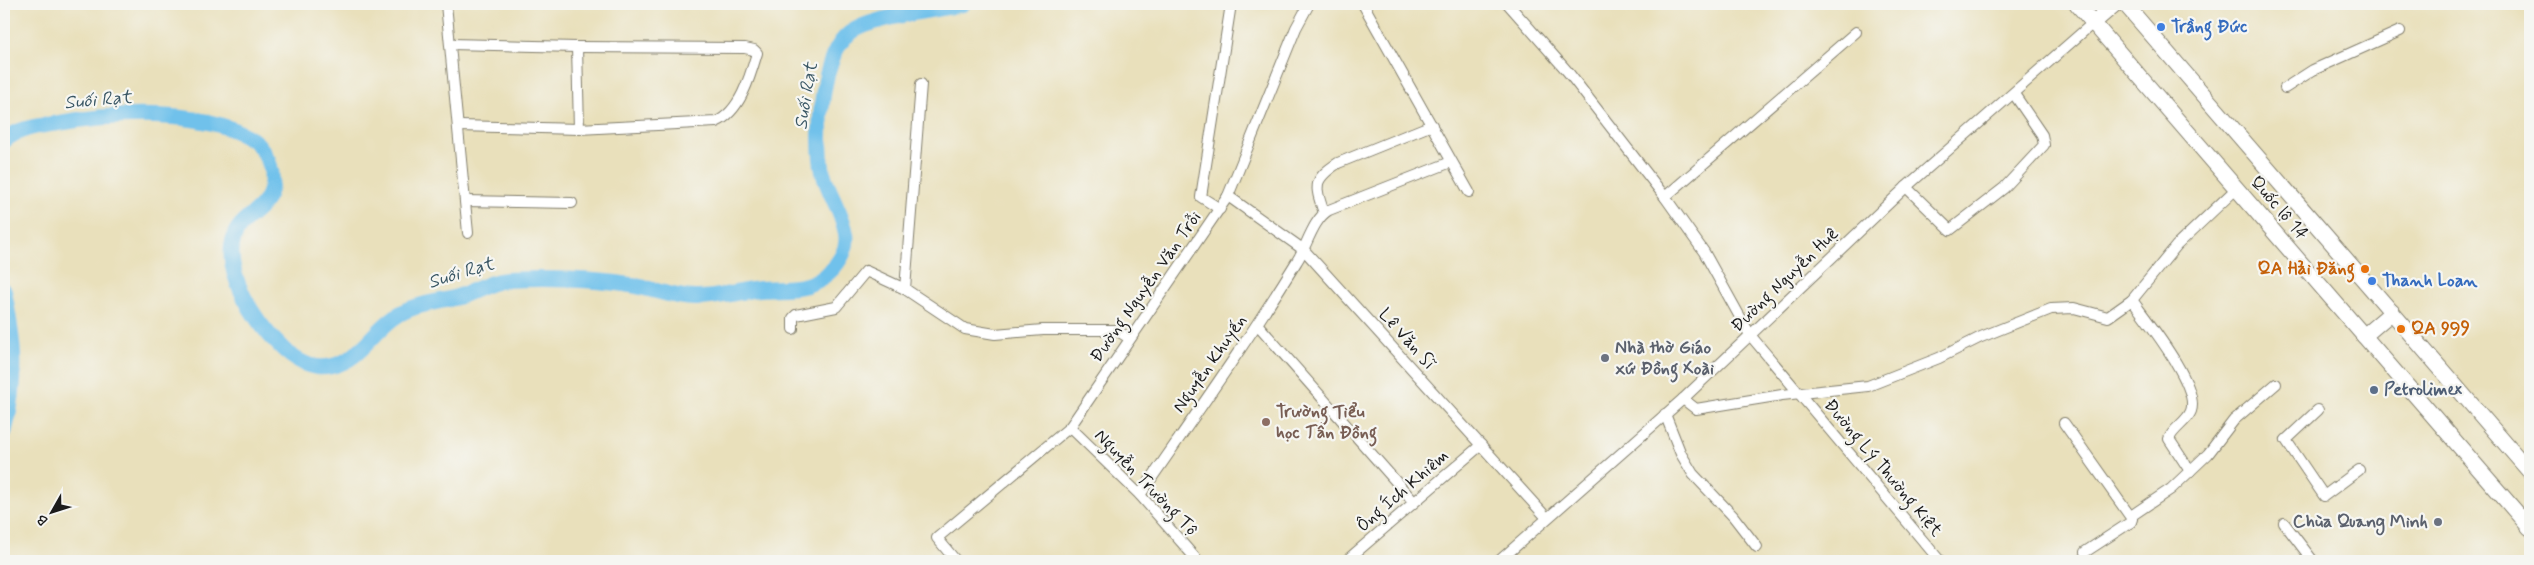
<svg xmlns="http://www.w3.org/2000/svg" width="2534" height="565" font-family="Mynerve,sans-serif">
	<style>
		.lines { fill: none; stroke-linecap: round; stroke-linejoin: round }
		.river { stroke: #6fc1eb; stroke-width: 16 }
		.minor-casing { stroke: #827e6c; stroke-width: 12 }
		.highway-casing { stroke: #827e6c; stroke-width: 17 }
		.minor { stroke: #fff; stroke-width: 10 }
		.highway { stroke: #fff; stroke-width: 15 }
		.shop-dot { fill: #3f7fe0; stroke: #f6f6f2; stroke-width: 2 }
		.food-dot { fill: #e8710a; stroke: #f6f6f2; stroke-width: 2 }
		.worship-dot { fill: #6b7280; stroke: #f6f6f2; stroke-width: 2 }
		.service-dot { fill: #5c6f8a; stroke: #f6f6f2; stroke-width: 2 }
		.education-dot { fill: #8d6e63; stroke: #f6f6f2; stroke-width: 2 }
		.labels { text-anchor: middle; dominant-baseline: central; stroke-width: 4.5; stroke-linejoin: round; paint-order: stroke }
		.shop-label { font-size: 18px; font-weight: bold; fill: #366cbe; stroke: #f6f6f2; text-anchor: start }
		.street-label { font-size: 18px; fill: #1c1c1c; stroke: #f6f6f2 }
		.food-label { font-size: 18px; font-weight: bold; fill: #c56008; stroke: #f6f6f2; text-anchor: end }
		.worship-label { font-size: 18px; font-weight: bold; fill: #5b616d; stroke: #f6f6f2; text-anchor: start }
		.service-label { font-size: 18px; font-weight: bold; fill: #4e5e75; stroke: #f6f6f2; text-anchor: start }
		.education-label { font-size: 18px; font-weight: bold; fill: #785e54; stroke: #f6f6f2; text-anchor: start }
		.water-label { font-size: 19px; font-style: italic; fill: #395664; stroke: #f6f6f2 }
	</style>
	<rect width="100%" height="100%" fill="#f6f6f2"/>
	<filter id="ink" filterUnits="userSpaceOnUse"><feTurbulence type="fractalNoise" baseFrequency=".02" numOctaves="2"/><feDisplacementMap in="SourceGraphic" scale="10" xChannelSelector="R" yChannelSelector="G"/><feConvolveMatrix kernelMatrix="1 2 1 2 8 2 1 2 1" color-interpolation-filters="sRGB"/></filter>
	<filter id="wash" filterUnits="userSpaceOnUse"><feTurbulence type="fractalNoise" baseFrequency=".0096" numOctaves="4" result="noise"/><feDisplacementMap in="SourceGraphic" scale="20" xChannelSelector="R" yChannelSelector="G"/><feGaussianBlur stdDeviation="1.12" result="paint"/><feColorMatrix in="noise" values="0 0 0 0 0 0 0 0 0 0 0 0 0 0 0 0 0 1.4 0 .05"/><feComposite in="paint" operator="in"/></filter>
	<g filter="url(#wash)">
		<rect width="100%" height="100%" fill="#e9e0bb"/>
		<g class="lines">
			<g class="river">
				<path d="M 4,141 C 19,127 40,126 59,123 C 111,114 199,109 246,136 C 255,140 262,148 266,157 C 275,171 273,192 262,205 C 253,216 239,222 234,237 C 222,272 256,323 280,346 C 294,360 312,371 332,366 C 360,360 373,332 395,317 C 413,304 436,303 457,297 C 473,292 489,281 506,280 C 543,278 593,279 630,285 C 652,288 672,298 695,298 C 716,299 738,291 760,289 C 782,287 804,291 823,277 C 836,268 849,250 846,234 C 843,213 828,193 823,172 C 816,138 820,55 850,33 C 871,17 935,10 963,4"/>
				<path d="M 4,291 C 14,343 19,381 4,433"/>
			</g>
		</g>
	</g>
	<g filter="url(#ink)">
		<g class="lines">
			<g class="minor-casing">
				<g id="minor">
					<polyline points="446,4 468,233"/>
					<polyline points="1363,4 1469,192"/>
					<polyline points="1508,4 1568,72 1665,197 1704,252 1750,335 1940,561"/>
					<path d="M 450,44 L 577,47 L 745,48 L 754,50 L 757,53 C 750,77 740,112 716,122 L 579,129 L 459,126"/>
					<polyline points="577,47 579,129"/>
					<polyline points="2285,88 2313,70 2400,31"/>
					<polyline points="1906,187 1950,230 2004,188 2044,145 2042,135 2014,94"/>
					<polyline points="1228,196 1304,250 1547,518"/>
					<polyline points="1665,197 1856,32"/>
					<polyline points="465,201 572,203"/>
					<polyline points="1220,209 1201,197 1231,4"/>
					<path d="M 1324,213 C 1315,186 1312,180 1338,163 L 1432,125"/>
					<polyline points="905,289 921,84"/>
					<polyline points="2132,300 2177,245 2237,188"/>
					<polyline points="1258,325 1414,502"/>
					<polyline points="793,329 793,318 796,315 836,307 866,271 905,289 965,329 995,334 1043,330 1116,330 1129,338"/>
					<path d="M 1683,399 L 1696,409 L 1782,395 L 1868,386 L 1939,358 L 1981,337 L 2051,309 L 2074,308 L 2108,317 L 2132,300 C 2147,321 2200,386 2191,411 C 2187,422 2173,428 2169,439 L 2190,471 L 2171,489 L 2131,516"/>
					<polyline points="2318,410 2286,440 2324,496 2359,470"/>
					<polyline points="1665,414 1681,454 1693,474 1733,516 1757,547"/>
					<polyline points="2064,423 2132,519 2131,522 2085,552"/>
					<polyline points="1070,427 1140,495 1198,561"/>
					<polyline points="2190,471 2208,454 2234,420 2276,384"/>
					<path d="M 1140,495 C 1193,418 1248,341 1297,261 C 1307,246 1313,219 1329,210 L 1451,162"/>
					<polyline points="2284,523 2313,561"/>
					<polyline points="956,561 937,538 1070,427 1228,196 1296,28 1309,4"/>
					<polyline points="1346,561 1481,445"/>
					<polyline points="1499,561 1683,399 1906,187 2093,23"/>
				</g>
			</g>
			<g class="highway-casing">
				<g id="highway">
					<polyline points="2077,4 2530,528"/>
					<polyline points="2125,4 2530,472"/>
					<polyline points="2093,23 2115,4"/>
					<polyline points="2364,336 2392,312"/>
				</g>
			</g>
			<use href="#minor" class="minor"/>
			<use href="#highway" class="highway"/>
		</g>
	</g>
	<g class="shop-dot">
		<circle cx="2161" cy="27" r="5"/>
		<circle cx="2372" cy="281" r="5"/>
	</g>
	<g class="food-dot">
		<circle cx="2365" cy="269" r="5"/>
		<circle cx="2401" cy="329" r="5"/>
	</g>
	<g class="worship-dot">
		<circle cx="1605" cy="358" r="5"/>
		<circle cx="2438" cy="522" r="5"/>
	</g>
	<circle class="service-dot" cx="2374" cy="390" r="5"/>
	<circle class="education-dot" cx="1266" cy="422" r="5"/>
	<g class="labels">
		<g class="shop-label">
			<text x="2171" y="27">Trầng Đức</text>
			<text x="2382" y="281">Thanh Loan</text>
		</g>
		<g class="street-label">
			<text transform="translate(2279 208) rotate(49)">Quốc lộ 14</text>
			<text transform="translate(1785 280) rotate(-44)">Đường Nguyễn Huệ</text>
			<text transform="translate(1146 287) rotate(-55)">Đường Nguyễn Văn Trỗi</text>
			<text transform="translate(1407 339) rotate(48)">Lê Văn Sĩ</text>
			<text transform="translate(1210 364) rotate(-55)">Nguyễn Khuyến</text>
			<text transform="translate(1883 468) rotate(50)">Đường Lý Thường Kiệt</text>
			<text transform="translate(1146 483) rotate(46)">Nguyễn Trường Tộ</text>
			<text transform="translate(1403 491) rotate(-41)">Ông Ích Khiêm</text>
		</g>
		<g class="food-label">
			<text x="2355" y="269">QA Hải Đăng</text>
			<text x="2411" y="329" text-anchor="start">QA 999</text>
		</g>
		<g class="worship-label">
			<text x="1615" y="348">Nhà thờ Giáo<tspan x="1615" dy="21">xứ Đồng Xoài</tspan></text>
			<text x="2428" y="522" text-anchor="end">Chùa Quang Minh</text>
		</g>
		<g class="service-label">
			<text x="2384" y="390">Petrolimex</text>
		</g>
		<g class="education-label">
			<text x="1276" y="412">Trường Tiểu<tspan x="1276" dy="21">học Tân Đồng</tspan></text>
		</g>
		<g class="water-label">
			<text transform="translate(806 96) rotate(-81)">Suối Rạt</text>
			<text transform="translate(98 100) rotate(-5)">Suối Rạt</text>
			<text transform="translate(461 273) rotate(-17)">Suối Rạt</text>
		</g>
	</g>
	<rect width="2534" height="565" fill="none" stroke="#f6f6f2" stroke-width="20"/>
	<g transform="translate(52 512) rotate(231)" stroke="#f6f6f2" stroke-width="4" paint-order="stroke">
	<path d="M0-4L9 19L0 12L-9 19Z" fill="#1c1c1c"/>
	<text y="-8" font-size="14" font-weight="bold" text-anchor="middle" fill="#1c1c1c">B</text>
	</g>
</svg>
